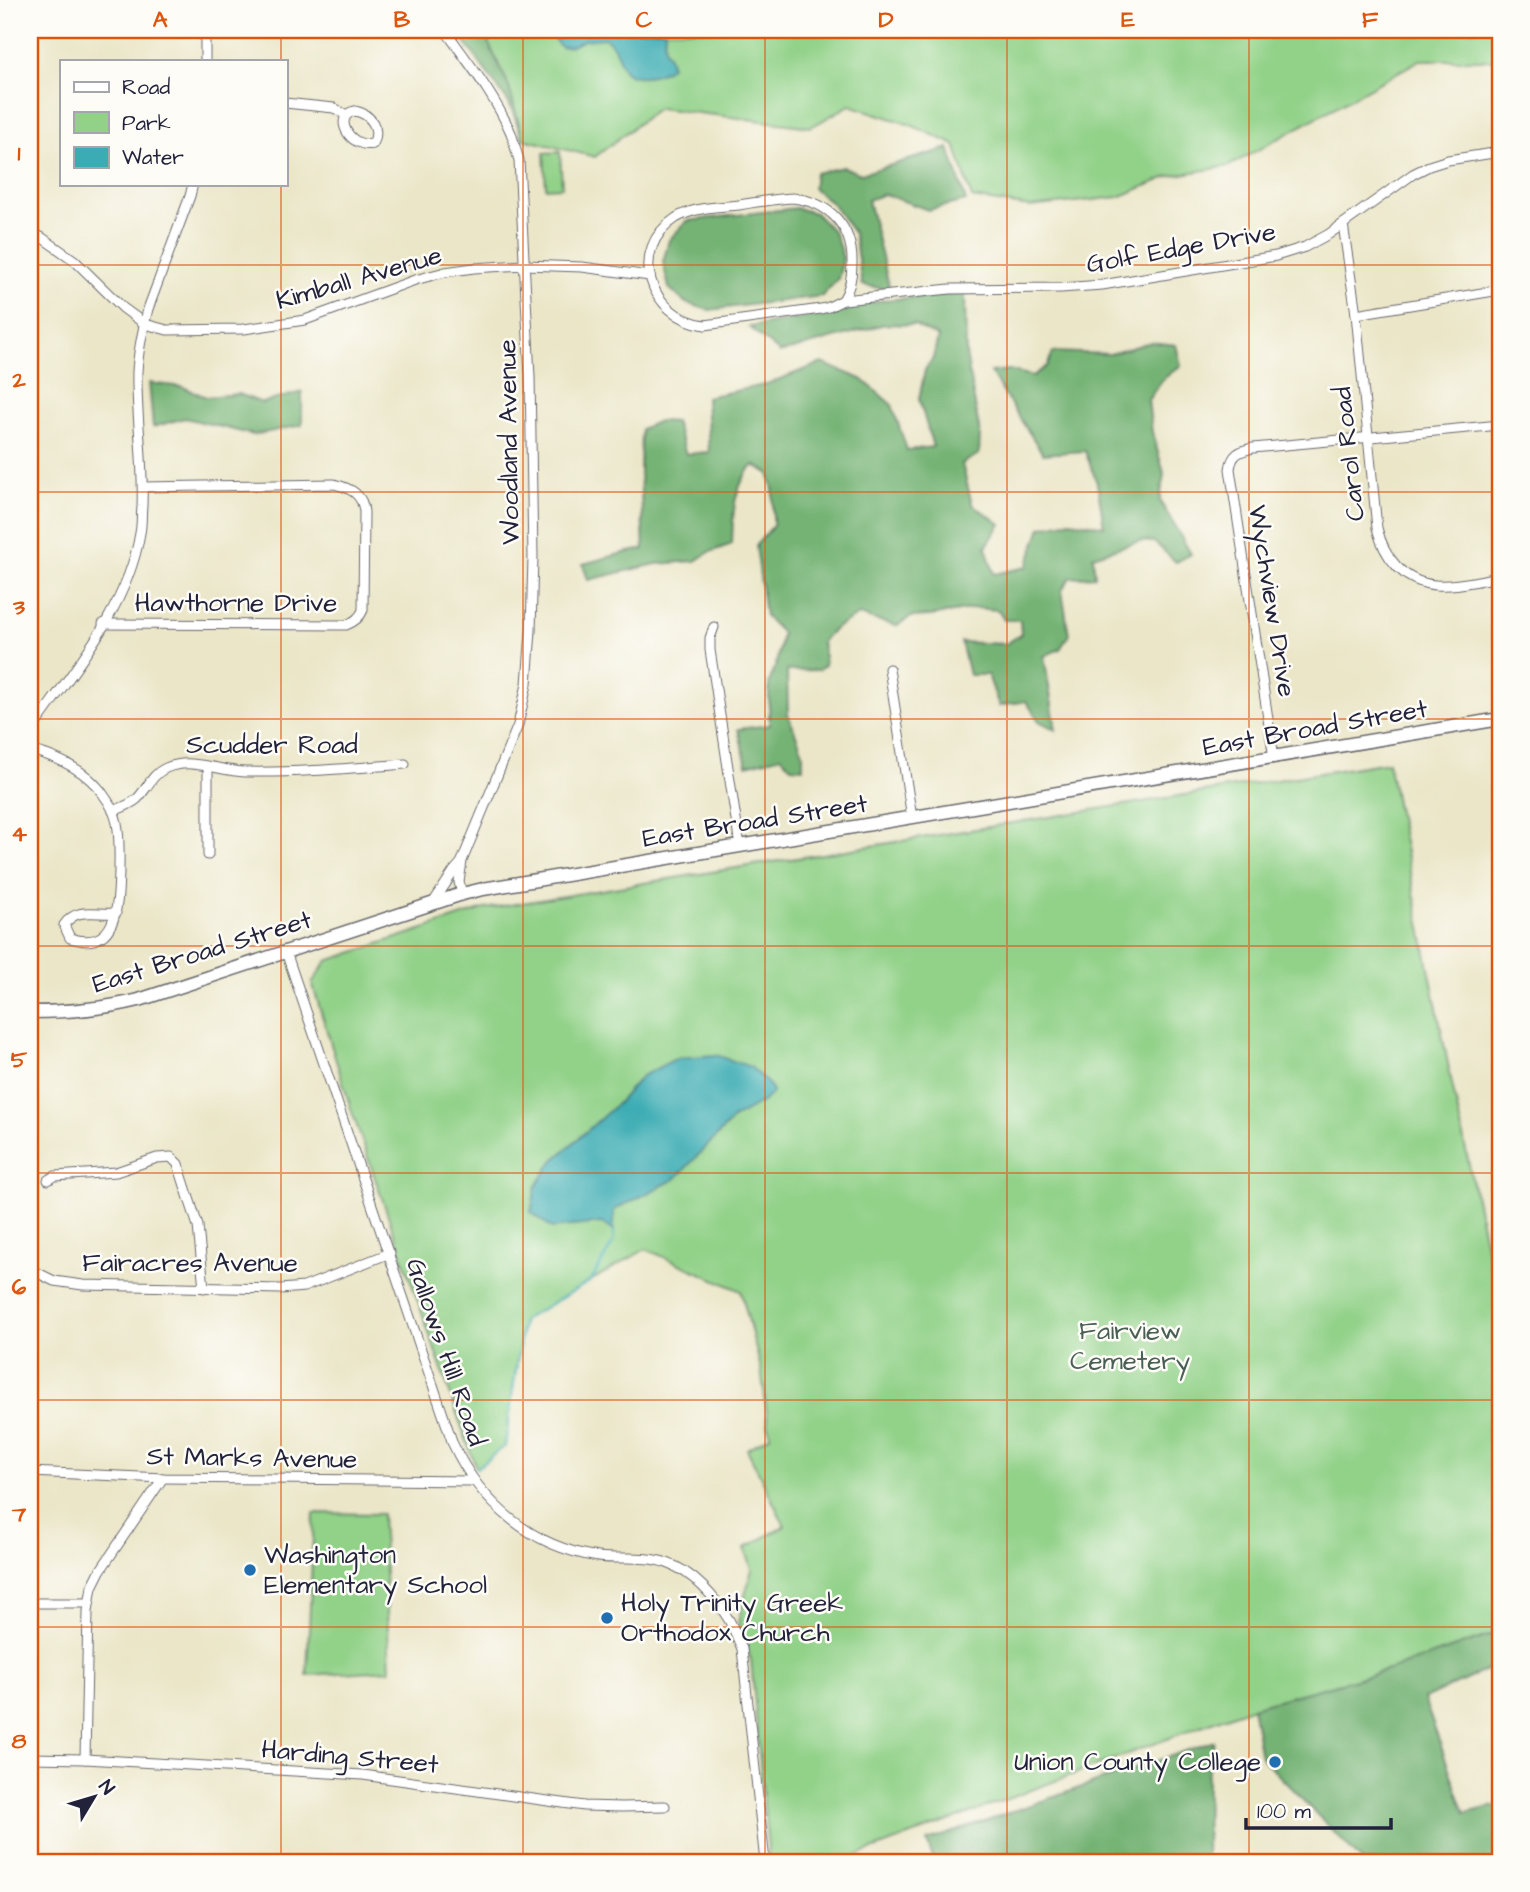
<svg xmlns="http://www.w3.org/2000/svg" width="1530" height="1892" font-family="'Architects Daughter',sans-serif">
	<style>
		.green { fill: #91d188; stroke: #5a7a62; stroke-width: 2; fill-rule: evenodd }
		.forest { fill: #74b374; stroke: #4b6a58; stroke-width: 2 }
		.water { fill: #3bacb3; stroke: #2e6777; stroke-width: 2 }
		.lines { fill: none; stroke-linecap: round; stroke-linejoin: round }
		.stream { stroke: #3bacb3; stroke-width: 2.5 }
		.street-casing { stroke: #68676c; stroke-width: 11 }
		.secondary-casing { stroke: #68676c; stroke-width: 15 }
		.street { stroke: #fff; stroke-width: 9 }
		.secondary { stroke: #fff; stroke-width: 12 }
		.grid { fill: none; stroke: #de560e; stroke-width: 2; stroke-opacity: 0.55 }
		.poi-dot { fill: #1f6fb2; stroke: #fdfcf7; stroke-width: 2.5 }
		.labels { text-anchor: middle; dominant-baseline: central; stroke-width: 5; stroke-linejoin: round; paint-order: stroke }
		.street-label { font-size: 26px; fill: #22223b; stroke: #fdfcf7 }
		.park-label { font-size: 26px; fill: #495f56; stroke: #fdfcf7 }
		.poi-label { font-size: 26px; fill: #22223b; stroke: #fdfcf7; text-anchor: start }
		.neatline { fill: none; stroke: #de560e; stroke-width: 2.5 }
		.grid-label { font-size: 23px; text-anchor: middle; font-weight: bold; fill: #de560e }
	</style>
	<rect width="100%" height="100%" fill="#fdfcf7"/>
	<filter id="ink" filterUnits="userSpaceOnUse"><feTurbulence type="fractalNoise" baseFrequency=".0143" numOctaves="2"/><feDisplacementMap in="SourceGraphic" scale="14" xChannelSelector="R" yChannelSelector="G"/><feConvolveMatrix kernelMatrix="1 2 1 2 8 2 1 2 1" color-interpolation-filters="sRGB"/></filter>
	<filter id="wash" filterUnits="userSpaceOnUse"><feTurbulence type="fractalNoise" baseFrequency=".00686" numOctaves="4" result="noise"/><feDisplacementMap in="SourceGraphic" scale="28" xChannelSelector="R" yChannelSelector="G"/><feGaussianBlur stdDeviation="1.57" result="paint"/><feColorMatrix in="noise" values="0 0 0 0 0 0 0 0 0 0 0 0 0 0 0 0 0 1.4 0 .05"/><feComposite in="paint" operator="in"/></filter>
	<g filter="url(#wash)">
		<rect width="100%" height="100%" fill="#ebe6c8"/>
		<g class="green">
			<polygon points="482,30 1500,30 1500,60 1420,60 1229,166 1170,176 1119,197 1030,207 972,198 955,145 911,125 850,105 811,127 658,108 595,157 523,139 508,84"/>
			<polygon points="560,152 562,187 546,188 544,153"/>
			<path d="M 1388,762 L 1452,1084 L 1500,1312 L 1500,1632 L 1389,1670 L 1252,1707 L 840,1862 L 769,1862 L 751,1660 L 738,1622 L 752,1569 L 745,1548 L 785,1526 L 747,1449 L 770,1436 L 761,1369 L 741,1291 L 646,1249 L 523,1320 L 505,1446 L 476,1468 L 352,1112 L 312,983 L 327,961 L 484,909 ZM 642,1076 L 765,1083 L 771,1087 L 765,1100 L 734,1118 L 675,1179 L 614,1210 L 613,1230 L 603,1223 L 618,1103 Z"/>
			<polygon points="314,1513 382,1514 390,1670 307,1675"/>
		</g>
		<g class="forest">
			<polygon points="456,30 482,30 508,84 523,139 509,103"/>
			<polygon points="949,148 966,201 928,210 884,194 868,200 890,290 862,285 854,234 831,202 813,188 815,173 843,167 861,174"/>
			<polygon points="796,208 815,213 834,232 843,258 838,279 822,296 709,310 686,303 669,288 663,262 669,240 687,221"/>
			<path d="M 965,293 L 966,354 L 980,434 L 979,454 L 962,464 L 972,504 L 1001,524 L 986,547 L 994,574 L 1027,567 L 1041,527 L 1070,521 L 1104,526 L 1097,483 L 1085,451 L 1043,454 L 990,372 L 1009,370 L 1033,376 L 1047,366 L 1053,352 L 1110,354 L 1151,342 L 1176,345 L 1181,365 L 1162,380 L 1148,400 L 1152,432 L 1164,473 L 1160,501 L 1191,554 L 1176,562 L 1154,542 L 1139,541 L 1093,556 L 1095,576 L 1070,578 L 1062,590 L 1069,635 L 1060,649 L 1044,656 L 1056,730 L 1039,721 L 1026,701 L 999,706 L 988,675 L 969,675 L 961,642 L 1006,644 L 1021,634 L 1020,620 L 1004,620 L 998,610 L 976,608 L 930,616 L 911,617 L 896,626 L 859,615 L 834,629 L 822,641 L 825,665 L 819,670 L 787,671 L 788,714 L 803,753 L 803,768 L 791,767 L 781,756 L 747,765 L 738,729 L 769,725 L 769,683 L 776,665 L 782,633 L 765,616 L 756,545 L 773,526 L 773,489 L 769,473 L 754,465 C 732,486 733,516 732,544 L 710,552 L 695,561 L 656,564 L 588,580 L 583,564 L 624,553 L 644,549 L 640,473 L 641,429 L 659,421 L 675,422 L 686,454 L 709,452 L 706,397 L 764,385 L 822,363 L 862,379 L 892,405 L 907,450 L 933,447 L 919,399 L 925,370 L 933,358 L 938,337 L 915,325 L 885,324 L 780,353 L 749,327 L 808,317 L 884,300 Z"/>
			<polygon points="149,383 183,387 206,397 239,394 262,403 302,392 302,425 254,435 185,418 153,427"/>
			<polygon points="1500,1632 1500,1664 1424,1699 1465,1813 1500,1805 1500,1862 1363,1862 1261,1757 1252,1707 1389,1670"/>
			<polygon points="1214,1741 1207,1775 1206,1862 934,1862 927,1841"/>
		</g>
		<g class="water">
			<path d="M 549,30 L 665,30 C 665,37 663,45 666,51 C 669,57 671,59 671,66 C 664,73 656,75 646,76 C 613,80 625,51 605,38 L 584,40 L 572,46 L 562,47 L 557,43 Z"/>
			<polygon points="716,1055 751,1067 771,1087 772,1093 765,1100 734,1118 675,1179 614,1210 614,1231 602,1223 552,1228 531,1212 536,1187 553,1161 618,1103 642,1076 677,1058"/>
		</g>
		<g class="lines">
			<polyline class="stream" points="476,1468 505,1446 523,1320 591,1281 613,1243 614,1231"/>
		</g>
	</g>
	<g filter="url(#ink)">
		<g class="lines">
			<g class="street-casing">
				<g id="street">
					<path d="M 445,30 C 468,62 495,96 511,133 C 514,142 516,151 519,160 L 530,377 L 533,557 L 531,631 L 527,684 L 518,725 L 462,861 L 459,882 L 462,894"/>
					<polyline points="205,61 205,30"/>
					<polyline points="285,103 334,108 346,115"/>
					<path d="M 355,111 C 371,114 381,129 373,144 C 349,149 332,115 355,111 Z"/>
					<path d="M 793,198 C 829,202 853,226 852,264 C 852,277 850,289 843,300 L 829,307 L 821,309 L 705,325 C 649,317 627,250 676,218 C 694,207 718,207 739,205 C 757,202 775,199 793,198 Z"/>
					<path d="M 1343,224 L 1356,314 L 1377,528 C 1384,557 1403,582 1435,585 C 1456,587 1480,580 1500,577"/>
					<polyline points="30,232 41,237 74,260 123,308 145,324 167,330 244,329 305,320 415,280 445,272 474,268 524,265 582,267 650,276"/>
					<polyline points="843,300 950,289 1061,288 1102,285 1276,256 1305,247 1329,234 1413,174 1429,166 1448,160 1500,152"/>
					<polyline points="1356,314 1500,290"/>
					<path d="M 103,624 L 346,625 C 354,622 360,618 363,610 L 364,512 C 363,494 350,488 334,484 L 143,487"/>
					<polyline points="714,627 710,638 710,650 740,846"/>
					<polyline points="889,669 912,818"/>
					<path d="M 30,732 C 72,672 128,608 140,533 C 142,524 141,515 142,506 C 144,461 136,417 137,372 C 138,351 143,329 148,309 L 190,196 L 193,184"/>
					<path d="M 30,750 C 57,757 86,770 103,794 C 109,802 115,813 117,823 C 120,838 119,856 119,871 C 118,904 118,953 70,938 L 64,925 C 77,906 96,915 116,913"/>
					<path d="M 1274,758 L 1230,469 C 1232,454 1239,451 1253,448 L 1500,425"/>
					<polyline points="208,767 208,855"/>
					<path d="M 113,811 C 121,808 130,805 137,799 C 147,789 152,774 166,768 C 192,757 218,771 245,772 C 298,773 352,768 405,764"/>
					<polyline points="433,903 454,871 461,863"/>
					<path d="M 286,952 L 453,1444 C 481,1504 532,1547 598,1557 C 621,1560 645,1555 667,1563 C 693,1572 715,1597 729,1620 C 734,1629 738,1639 742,1649 L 765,1862"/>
					<polyline points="48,1180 55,1176 116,1172 157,1158 171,1157 178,1164 198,1226 204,1288"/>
					<polyline points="30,1269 54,1281 83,1285 281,1289 304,1287 390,1253"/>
					<polyline points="30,1472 163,1478 474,1481"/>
					<polyline points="30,1603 89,1603"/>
					<polyline points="30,1758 85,1759 363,1775 584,1806 622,1807 665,1806"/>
					<polyline points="85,1759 88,1611 92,1587 100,1571 163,1478"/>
				</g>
			</g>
			<g class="secondary-casing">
				<path id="secondary" d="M 30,1012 C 67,1012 103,1009 139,1000 L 462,894 L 483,889 L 1500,719"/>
			</g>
			<use href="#street" class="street"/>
			<use href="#secondary" class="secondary"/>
		</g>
	</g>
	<path class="grid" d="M 281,30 L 281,61M 523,30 L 523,1862M 765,30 L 765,1862M 1007,30 L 1007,1862M 1249,30 L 1249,1862M 281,184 L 281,1862M 30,265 L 1500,265M 30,492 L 1500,492M 30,719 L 1500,719M 30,946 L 1500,946M 30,1173 L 1500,1173M 30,1400 L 1500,1400M 30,1627 L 1500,1627"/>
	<g class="poi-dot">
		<circle cx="250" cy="1570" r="7"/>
		<circle cx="607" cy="1618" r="7"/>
		<circle cx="1275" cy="1762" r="7"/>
	</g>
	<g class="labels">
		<g class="street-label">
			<text transform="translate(1181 248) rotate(-10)">Golf Edge Drive</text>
			<text transform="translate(359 278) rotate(-16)">Kimball Avenue</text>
			<text transform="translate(509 442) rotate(-91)">Woodland Avenue</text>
			<text transform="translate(1349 454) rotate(-96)">Carol Road</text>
			<text transform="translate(1272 601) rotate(81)">Wychview Drive</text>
			<text x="236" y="603">Hawthorne Drive</text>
			<text transform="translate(1315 728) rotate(-10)">East Broad Street</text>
			<text x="272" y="745">Scudder Road</text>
			<text transform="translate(755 821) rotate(-9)">East Broad Street</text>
			<text transform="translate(202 952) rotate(-17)">East Broad Street</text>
			<text x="190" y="1263">Fairacres Avenue</text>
			<text transform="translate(446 1352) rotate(71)">Gallows Hill Road</text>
			<text transform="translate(252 1458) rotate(1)">St Marks Avenue</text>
			<text transform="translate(350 1757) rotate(5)">Harding Street</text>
		</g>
		<g class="park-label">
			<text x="1130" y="1331">Fairview<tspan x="1130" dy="30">Cemetery</tspan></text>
		</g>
		<g class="poi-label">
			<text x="264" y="1555">Washington<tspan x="264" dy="30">Elementary School</tspan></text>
			<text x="621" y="1603">Holy Trinity Greek<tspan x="621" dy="30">Orthodox Church</tspan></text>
			<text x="1261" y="1762" text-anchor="end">Union County College</text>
		</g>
	</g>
	<rect width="1530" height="1892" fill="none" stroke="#fdfcf7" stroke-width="77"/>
	<rect x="60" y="60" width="228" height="126" fill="#fdfcf7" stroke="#a5a5ac" stroke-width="2"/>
	<rect x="74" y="82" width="35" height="10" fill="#ffffff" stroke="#a5a5ac" stroke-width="2"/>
	<text x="122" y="94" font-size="21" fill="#22223b">Road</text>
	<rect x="74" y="112" width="35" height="21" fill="#91d188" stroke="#a5a5ac" stroke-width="2"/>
	<text x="122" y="130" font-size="21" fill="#22223b">Park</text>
	<rect x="74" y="147" width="35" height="21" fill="#3bacb3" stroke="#a5a5ac" stroke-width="2"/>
	<text x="122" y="164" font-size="21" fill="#22223b">Water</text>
	<g transform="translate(94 1797) rotate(52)" stroke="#fdfcf7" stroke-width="5" paint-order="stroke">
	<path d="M0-5L12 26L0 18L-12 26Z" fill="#22223b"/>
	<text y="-10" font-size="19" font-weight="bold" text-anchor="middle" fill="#22223b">N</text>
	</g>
	<path d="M1246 1818v10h145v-10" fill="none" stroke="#22223b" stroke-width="3.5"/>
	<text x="1257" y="1818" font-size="21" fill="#22223b" stroke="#fdfcf7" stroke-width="5" paint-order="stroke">100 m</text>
	<rect x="38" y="38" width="1454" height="1816" class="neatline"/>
	<g class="grid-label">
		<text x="160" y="27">A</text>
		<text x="402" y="27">B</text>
		<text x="644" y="27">C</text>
		<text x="886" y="27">D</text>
		<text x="1128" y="27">E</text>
		<text x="1370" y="27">F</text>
		<text x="19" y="160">1</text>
		<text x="19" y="387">2</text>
		<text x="19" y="614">3</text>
		<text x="19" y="841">4</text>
		<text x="19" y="1067">5</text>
		<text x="19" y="1294">6</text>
		<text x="19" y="1521">7</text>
		<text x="19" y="1748">8</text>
	</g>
</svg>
